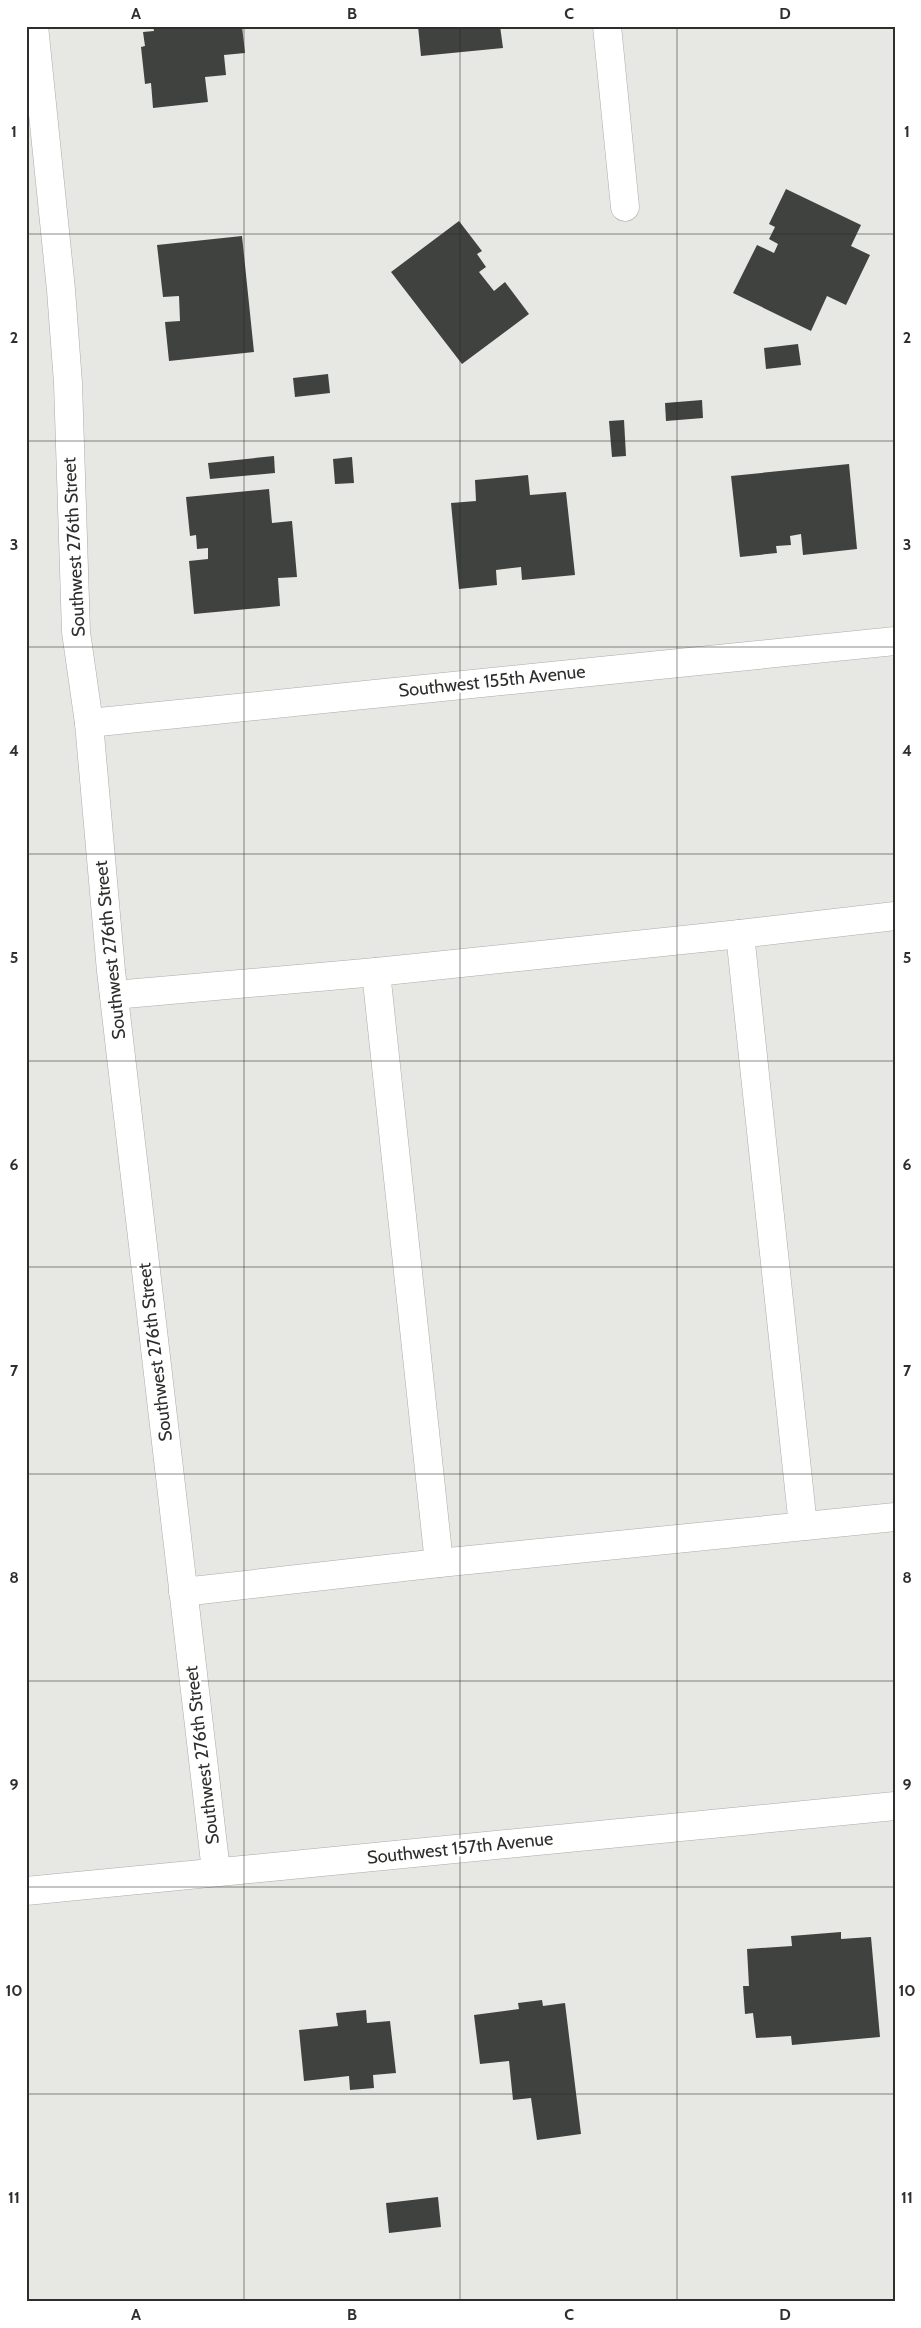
<svg xmlns="http://www.w3.org/2000/svg" width="921" height="2328" font-family="Cabin,sans-serif">
	<style>
		.building { fill: #3f423f }
		.lines { fill: none; stroke-linecap: round; stroke-linejoin: round }
		.minor-casing { stroke: #abaca7; stroke-width: 29 }
		.minor { stroke: #fff; stroke-width: 28 }
		.grid { fill: none; stroke: #2e2e2c; stroke-width: 1; stroke-opacity: 0.55 }
		.labels { text-anchor: middle; dominant-baseline: central; stroke-width: 5; stroke-linejoin: round; paint-order: stroke }
		.street-label { font-size: 18px; fill: #2e2e2c; stroke: #fff }
		.neatline { fill: none; stroke: #2e2e2c; stroke-width: 2 }
		.grid-label { font-size: 16px; text-anchor: middle; font-weight: bold; fill: #2e2e2c }
	</style>
	<rect width="100%" height="100%" fill="#e7e8e3"/>
	<g class="building">
		<polygon points="153,26 242,26 245,53 224,55 226,75 205,77 208,102 153,108 151,83 145,84 141,47 145,46 143,32 154,31"/>
		<polygon points="418,26 500,26 503,48 421,56"/>
		<polygon points="786,189 861,225 851,246 870,255 846,305 827,296 811,331 733,293 757,245 774,253 778,244 769,239 775,227 769,224"/>
		<polygon points="459,221 482,251 477,254 486,267 479,272 494,291 505,282 529,314 462,364 391,272"/>
		<polygon points="242,236 254,352 169,361 165,322 180,321 179,296 163,297 157,245"/>
		<polygon points="798,344 801,365 766,369 764,348"/>
		<polygon points="328,374 330,393 295,397 293,378"/>
		<polygon points="702,400 703,418 666,421 665,403"/>
		<polygon points="624,420 626,456 612,457 609,421"/>
		<polygon points="274,456 275,473 210,479 208,463"/>
		<polygon points="352,457 354,483 335,484 333,459"/>
		<polygon points="849,464 857,549 803,555 801,534 790,536 791,545 776,546 777,553 740,557 731,476"/>
		<polygon points="528,475 530,495 566,492 575,575 522,580 521,567 496,570 497,585 459,589 451,503 476,501 475,480"/>
		<polygon points="269,489 272,523 292,521 297,577 278,578 280,606 194,614 189,561 208,559 208,548 197,549 196,535 190,536 186,497"/>
		<polygon points="841,1932 841,1939 871,1937 880,2037 792,2045 791,2036 756,2038 753,2013 745,2014 743,1986 749,1986 747,1949 792,1946 791,1936"/>
		<polygon points="542,2000 543,2006 565,2003 581,2134 537,2140 531,2098 513,2100 509,2061 480,2064 474,2015 519,2009 518,2003"/>
		<polygon points="366,2010 367,2023 390,2021 396,2073 373,2075 374,2088 350,2090 349,2076 304,2081 299,2030 338,2026 336,2013"/>
		<polygon points="438,2197 441,2227 389,2233 386,2203"/>
	</g>
	<g class="lines">
		<g class="minor-casing">
			<g id="minor">
				<polyline points="34,26 61,290 68,383 76,632 89,723 111,971 216,1871"/>
				<polyline points="607,26 625,207"/>
				<polyline points="89,723 895,641"/>
				<polyline points="740,934 895,916"/>
				<polyline points="376,972 740,934 803,1526"/>
				<polyline points="114,995 376,972 439,1563 183,1592"/>
				<polyline points="439,1563 895,1517"/>
				<polyline points="26,1891 895,1806"/>
			</g>
		</g>
		<use href="#minor" class="minor"/>
	</g>
	<path class="grid" d="M 244,26 L 244,2302M 460,26 L 460,2302M 677,26 L 677,2302M 26,234 L 895,234M 26,441 L 895,441M 26,647 L 895,647M 26,854 L 895,854M 26,1061 L 895,1061M 26,1267 L 895,1267M 26,1474 L 895,1474M 26,1681 L 895,1681M 26,1887 L 895,1887M 26,2094 L 895,2094"/>
	<g class="labels">
		<g class="street-label">
			<text transform="translate(74 547) rotate(-93)">Southwest 276th Street</text>
			<text transform="translate(492 681) rotate(-6)">Southwest 155th Avenue</text>
			<text transform="translate(110 950) rotate(-96)">Southwest 276th Street</text>
			<text transform="translate(155 1352) rotate(-97)">Southwest 276th Street</text>
			<text transform="translate(202 1755) rotate(-97)">Southwest 276th Street</text>
			<text transform="translate(460 1848) rotate(-6)">Southwest 157th Avenue</text>
		</g>
	</g>
	<rect width="921" height="2328" fill="none" stroke="#ffffff" stroke-width="55"/>
	<rect x="28" y="28" width="866" height="2272" class="neatline"/>
	<g class="grid-label">
		<text x="136" y="19">A</text>
		<text x="352" y="19">B</text>
		<text x="569" y="19">C</text>
		<text x="785" y="19">D</text>
		<text x="14" y="137">1</text>
		<text x="907" y="137">1</text>
		<text x="14" y="343">2</text>
		<text x="907" y="343">2</text>
		<text x="14" y="550">3</text>
		<text x="907" y="550">3</text>
		<text x="14" y="756">4</text>
		<text x="907" y="756">4</text>
		<text x="14" y="963">5</text>
		<text x="907" y="963">5</text>
		<text x="14" y="1170">6</text>
		<text x="907" y="1170">6</text>
		<text x="14" y="1376">7</text>
		<text x="907" y="1376">7</text>
		<text x="14" y="1583">8</text>
		<text x="907" y="1583">8</text>
		<text x="14" y="1790">9</text>
		<text x="907" y="1790">9</text>
		<text x="14" y="1996">10</text>
		<text x="907" y="1996">10</text>
		<text x="14" y="2203">11</text>
		<text x="907" y="2203">11</text>
		<text x="136" y="2320">A</text>
		<text x="352" y="2320">B</text>
		<text x="569" y="2320">C</text>
		<text x="785" y="2320">D</text>
	</g>
</svg>
